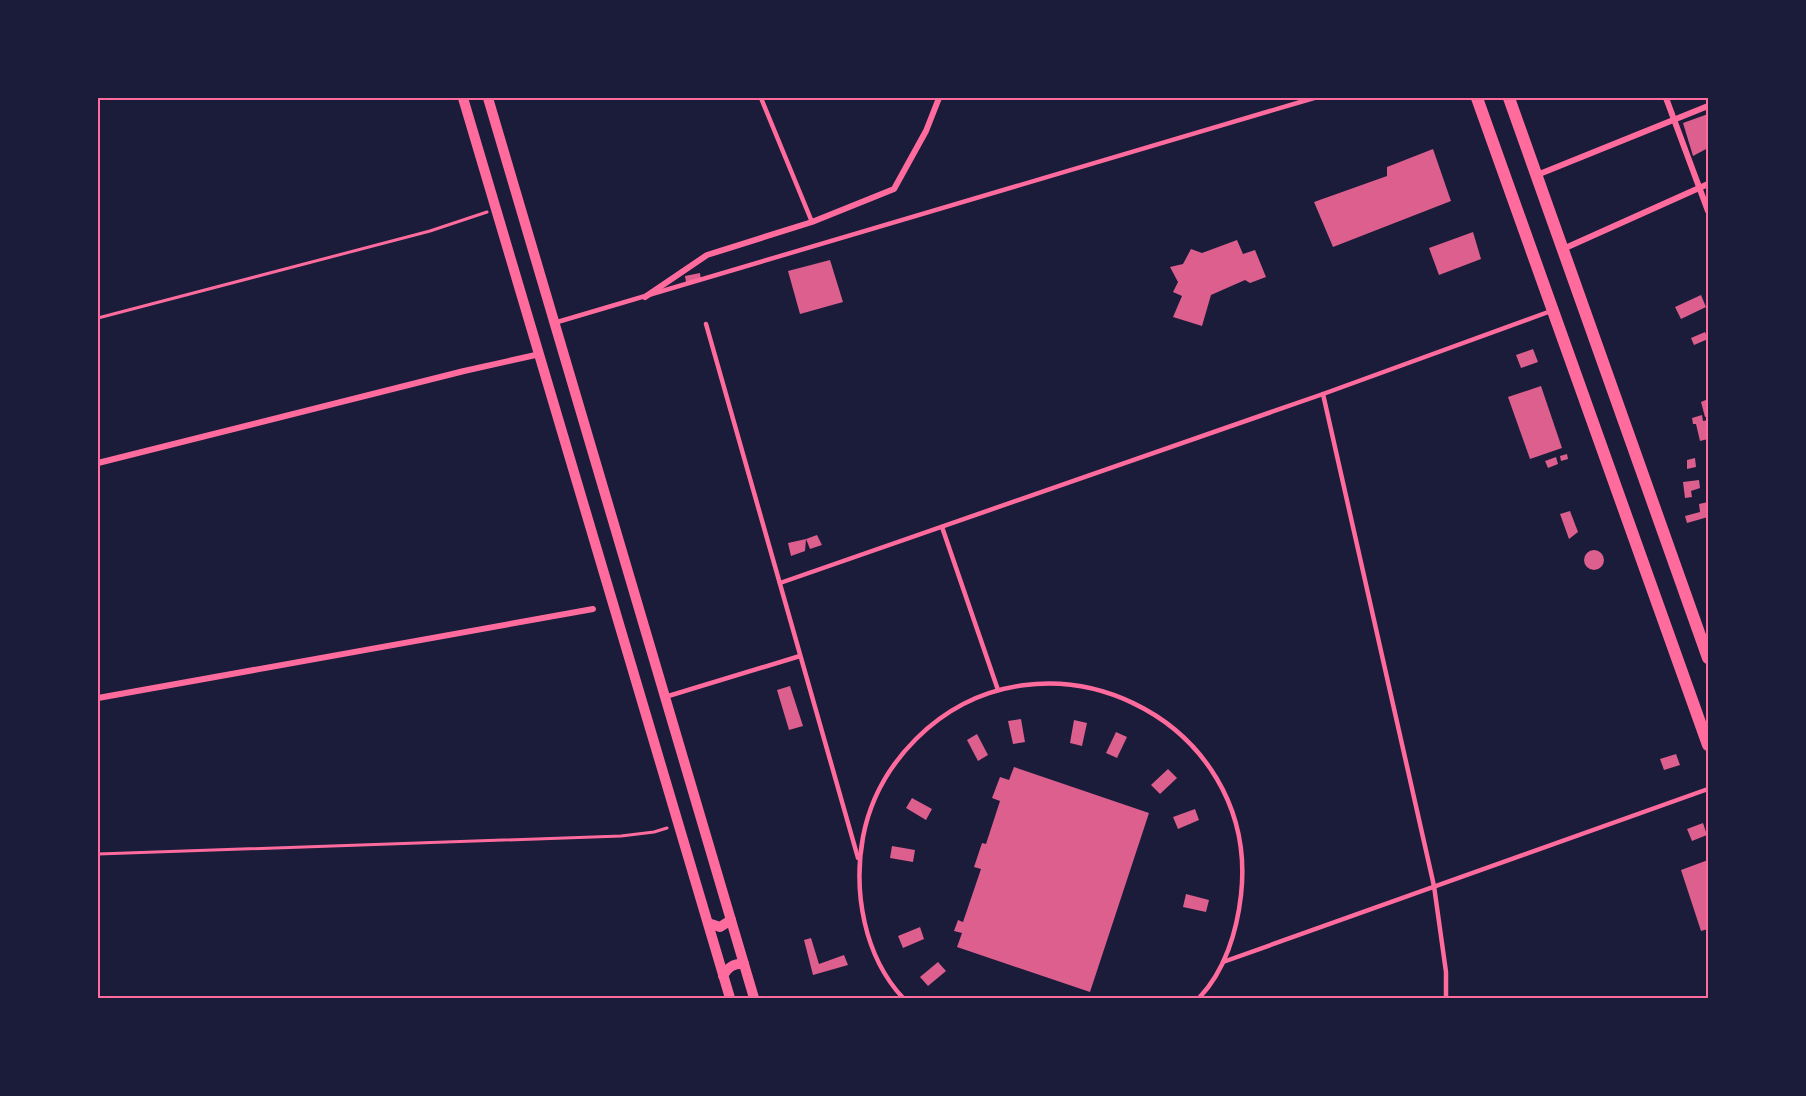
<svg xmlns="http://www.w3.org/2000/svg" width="1806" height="1096" font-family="'Source Sans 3',sans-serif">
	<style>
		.building { fill: #dd5f8e }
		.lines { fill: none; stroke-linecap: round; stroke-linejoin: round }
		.path { stroke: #ff6b9d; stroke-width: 3 }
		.service { stroke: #ff6b9d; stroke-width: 4.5 }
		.minor { stroke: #ff6b9d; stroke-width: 6 }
		.tertiary { stroke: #ff6b9d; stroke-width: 10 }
		.secondary { stroke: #ff6b9d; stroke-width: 12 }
		.neatline { fill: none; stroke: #ff6b9d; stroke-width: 2 }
	</style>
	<rect width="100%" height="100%" fill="#1b1b3a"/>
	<g class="building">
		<polygon points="1708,114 1708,148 1693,156 1683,123"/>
		<polygon points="1433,149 1451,201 1333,247 1314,202 1387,176 1387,167"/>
		<polygon points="1473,232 1481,259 1439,275 1429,248"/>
		<polygon points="1237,240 1243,254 1255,250 1266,277 1250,283 1245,280 1211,295 1202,326 1173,317 1182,296 1173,292 1178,282 1170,267 1183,264 1191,249 1202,253"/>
		<polygon points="830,260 843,302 800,314 788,271"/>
		<polygon points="700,273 701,281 686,282 685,276"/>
		<polygon points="1701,295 1706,307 1681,319 1675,307"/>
		<polygon points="1705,332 1708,339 1694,345 1691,338"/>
		<polygon points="1533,349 1538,362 1521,368 1516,355"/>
		<polygon points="1541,386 1562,448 1530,459 1508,397"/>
		<polygon points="1708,399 1708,416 1705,417 1701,402"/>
		<polygon points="1702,415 1703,421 1708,420 1708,439 1700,441 1696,424 1693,424 1692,418"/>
		<polygon points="1567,454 1568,459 1561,461 1560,456"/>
		<polygon points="1556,457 1558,464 1548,468 1545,461"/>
		<polygon points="1695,458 1696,467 1687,469 1687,460"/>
		<polygon points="1699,480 1700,488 1691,491 1692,497 1685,498 1683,482"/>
		<polygon points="1708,502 1708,517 1687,523 1685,516 1700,512 1699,504"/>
		<polygon points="1570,511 1578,532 1569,539 1560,514"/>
		<polygon points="817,535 822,545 810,549 806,539"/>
		<polygon points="806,539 805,551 791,556 788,543"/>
		<circle cx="1594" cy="560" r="10"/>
		<polygon points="790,686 803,726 789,730 777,690"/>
		<polygon points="1021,719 1025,742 1013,744 1008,721"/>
		<polygon points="1074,720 1087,723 1082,746 1070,743"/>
		<polygon points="1116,732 1127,737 1117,758 1106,753"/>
		<polygon points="977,734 988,755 978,761 967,740"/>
		<polygon points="1676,754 1680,765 1664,770 1660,759"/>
		<polygon points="1014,767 1149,813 1090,992 957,947 962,933 954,931 958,920 963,922 981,869 974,867 982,843 986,844 1000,801 992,798 1000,777 1009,780"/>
		<polygon points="1168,769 1177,778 1160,794 1151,785"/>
		<polygon points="912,798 932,809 926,820 906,808"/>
		<polygon points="1195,809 1199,820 1178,829 1173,817"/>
		<polygon points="1703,823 1707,835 1692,841 1687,829"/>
		<polygon points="892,846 915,850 913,862 890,858"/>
		<polygon points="1708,860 1708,929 1701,931 1681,870"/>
		<polygon points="1186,894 1209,900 1206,912 1183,907"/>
		<polygon points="920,927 924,939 903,948 898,936"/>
		<polygon points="811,938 819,964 844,955 848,965 813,975 804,940"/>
		<polygon points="938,962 946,971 928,986 920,977"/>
	</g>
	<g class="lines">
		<g class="path">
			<polyline points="98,318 430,231 487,212"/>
			<polyline points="98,854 621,836 654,832 667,828"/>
		</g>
		<g class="service">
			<polyline points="761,98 812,222"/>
			<polyline points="554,323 1314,98"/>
			<polyline points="706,324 858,858"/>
			<polyline points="1323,394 1434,886 1446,972 1446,998"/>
			<polyline points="942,527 998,690"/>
			<polyline points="780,583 1323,394 1551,311"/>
			<polyline points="665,697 800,656"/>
			<polyline points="1223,962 1708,789"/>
			<path d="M 903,998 C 864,956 853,892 863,837 C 870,800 889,766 916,739 C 1043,613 1261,718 1241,895 C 1237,931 1225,971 1199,998"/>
		</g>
		<g class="minor">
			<polyline points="1666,98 1708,211"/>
			<polyline points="1537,175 1708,106"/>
			<polyline points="1563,249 1708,184"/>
			<polyline points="645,297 707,255 812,222 894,189 926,131 939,98"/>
			<polyline points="98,463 464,371 540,354"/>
			<polyline points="98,698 593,609"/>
		</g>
		<g class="tertiary">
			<polyline points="463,98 730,998"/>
			<polyline points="488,98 754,998"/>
			<polyline points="708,923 720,927 731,920"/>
			<path d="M 723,976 C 728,967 734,963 744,964"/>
		</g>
		<g class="secondary">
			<polyline points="1477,98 1708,745"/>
			<polyline points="1509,98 1708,658"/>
		</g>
	</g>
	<rect width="1806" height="1096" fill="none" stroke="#1b1b3a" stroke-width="198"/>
	<rect x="99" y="99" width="1608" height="898" class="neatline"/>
</svg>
